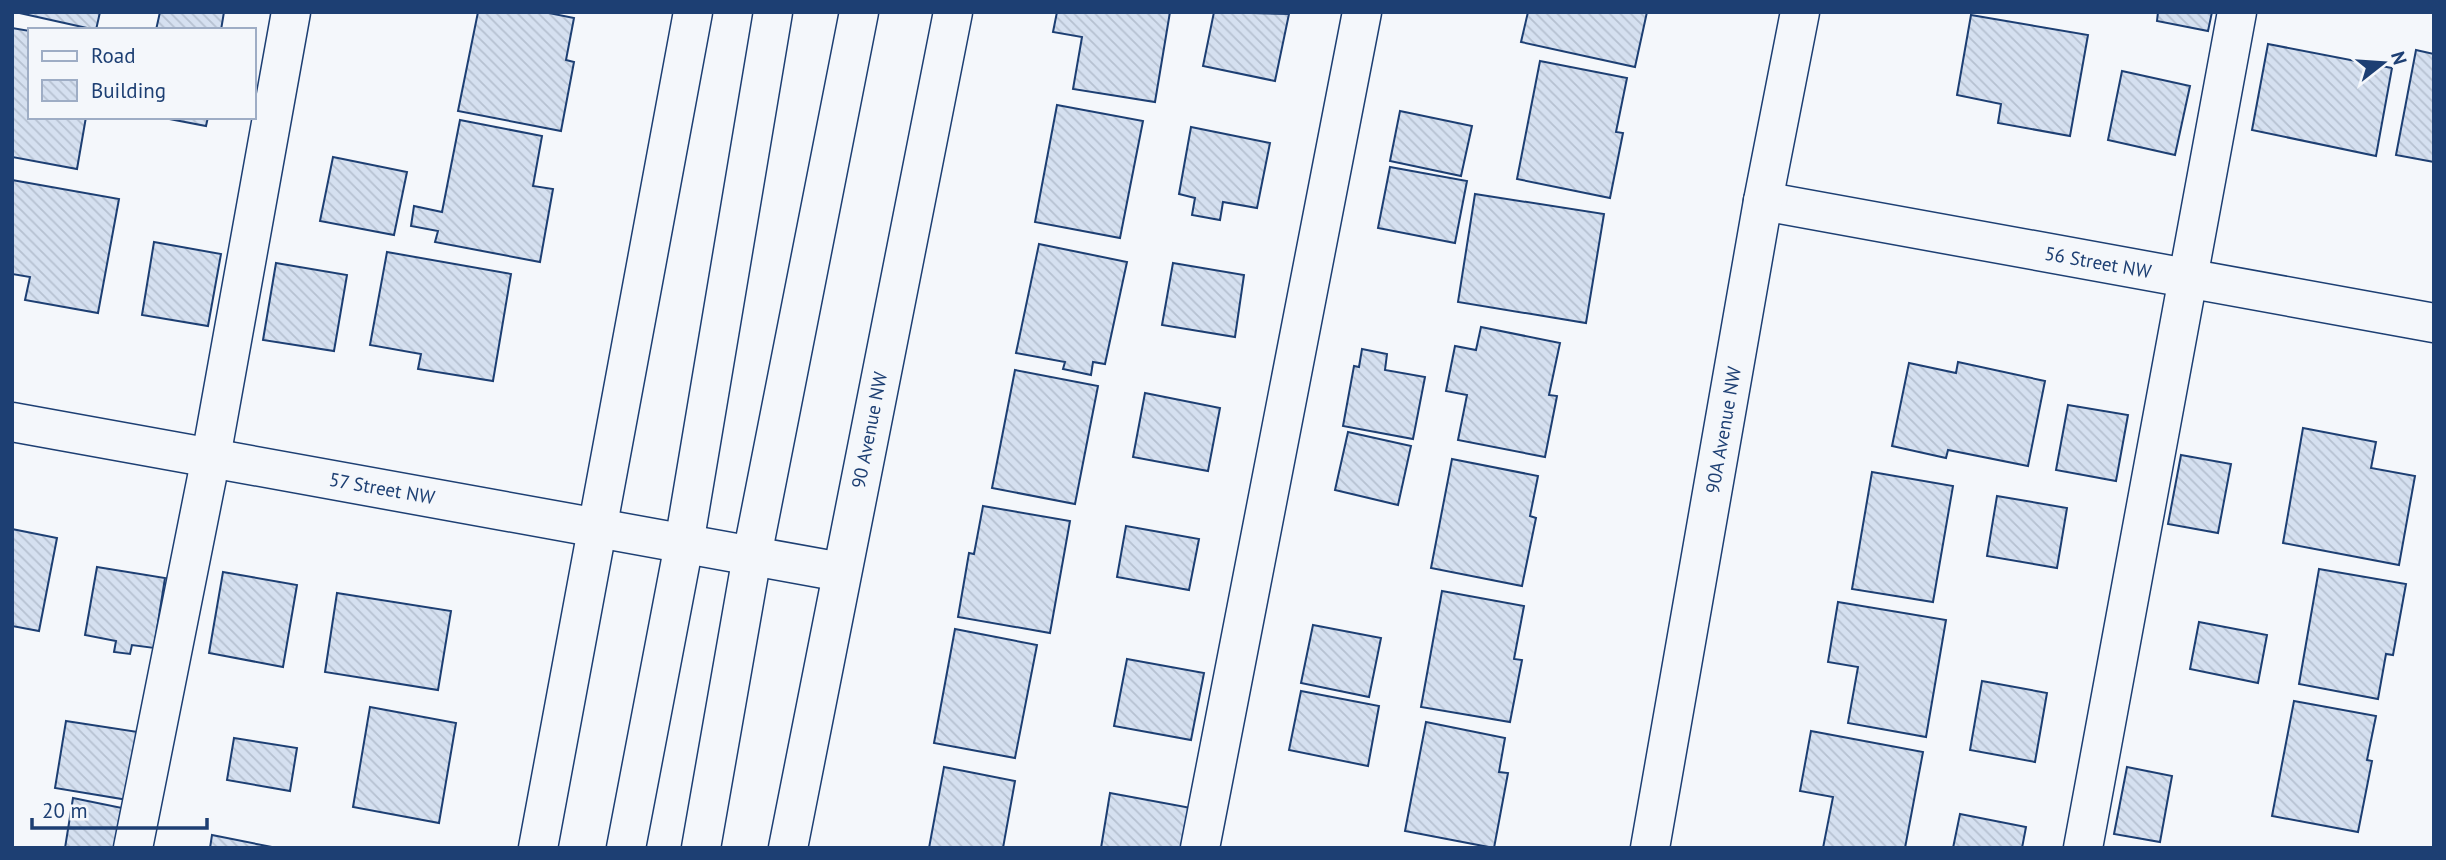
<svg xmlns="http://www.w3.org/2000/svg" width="2446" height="860" font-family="'PT Sans',sans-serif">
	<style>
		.building { fill: url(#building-back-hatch); stroke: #1d3f73; stroke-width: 2 }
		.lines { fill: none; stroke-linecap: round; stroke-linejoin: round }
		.minor-casing { stroke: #1d3f73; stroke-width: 41 }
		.major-casing { stroke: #1d3f73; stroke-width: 41 }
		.minor { stroke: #f4f7fb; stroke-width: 38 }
		.major { stroke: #f4f7fb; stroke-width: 38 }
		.labels { text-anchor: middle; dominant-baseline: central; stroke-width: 5; stroke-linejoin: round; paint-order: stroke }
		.street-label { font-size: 19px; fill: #1d3f73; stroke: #f4f7fb }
	</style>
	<defs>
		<pattern id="building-back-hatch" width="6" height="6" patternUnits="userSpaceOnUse" patternTransform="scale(1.75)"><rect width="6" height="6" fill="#d5e0f0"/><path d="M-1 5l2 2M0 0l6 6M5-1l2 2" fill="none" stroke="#b6c1d1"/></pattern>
	</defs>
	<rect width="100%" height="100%" fill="#f4f7fb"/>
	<g class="building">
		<polygon points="15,12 100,12 96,30"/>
		<polygon points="160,12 224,12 221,30 156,30"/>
		<polygon points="478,12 544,12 574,18 566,60 574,62 561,131 458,111"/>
		<polygon points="1057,12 1170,12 1155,102 1073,89 1082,37 1053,32"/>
		<polygon points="1214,12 1289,14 1275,81 1203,66"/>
		<polygon points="1528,12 1647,12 1635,67 1521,42"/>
		<polygon points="2158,12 2212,12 2208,31 2157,21"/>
		<polygon points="1971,15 2088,35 2070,136 1998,123 2001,104 1957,95"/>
		<polygon points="12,28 30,31 30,117 86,117 77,169 12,157"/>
		<polygon points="2268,44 2392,68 2376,156 2252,130"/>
		<polygon points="2416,50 2434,54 2434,162 2396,155"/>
		<polygon points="1540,61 1627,78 1616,132 1623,133 1610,198 1517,179"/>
		<polygon points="2122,71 2190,86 2175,155 2108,140"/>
		<polygon points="1057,105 1143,121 1120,238 1035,222"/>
		<polygon points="1400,111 1472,126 1461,176 1390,161"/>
		<polygon points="159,117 208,117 206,126"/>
		<polygon points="460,120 542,136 533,186 553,189 540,262 435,242 438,231 411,226 414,206 442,212"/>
		<polygon points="1191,127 1270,143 1257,208 1223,202 1220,220 1192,215 1195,198 1179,194"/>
		<polygon points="333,157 407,172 394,235 320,221"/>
		<polygon points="1390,167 1467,181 1455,243 1378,228"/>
		<polygon points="12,180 119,199 98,313 25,300 30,277 12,274"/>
		<polygon points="1475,194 1604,214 1586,323 1458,302"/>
		<polygon points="154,242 221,254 208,326 142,315"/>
		<polygon points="1039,244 1127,262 1105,364 1093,362 1091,375 1063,369 1065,362 1016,353"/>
		<polygon points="387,252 511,274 493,381 418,369 421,354 370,345"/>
		<polygon points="276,263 347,275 334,351 263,340"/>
		<polygon points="1173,263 1244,275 1235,337 1162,325"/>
		<polygon points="1481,327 1560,343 1549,395 1557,396 1545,457 1458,440 1467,395 1446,391 1455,346 1476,350"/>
		<polygon points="1362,349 1387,354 1385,370 1425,377 1413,439 1343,426 1354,366 1359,367"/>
		<polygon points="1958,362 2045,381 2028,466 1948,450 1946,458 1892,446 1909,363 1956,373"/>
		<polygon points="1015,370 1098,386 1075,504 992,488"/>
		<polygon points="1145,393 1220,408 1208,471 1133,457"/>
		<polygon points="2068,405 2128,415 2116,481 2056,470"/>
		<polygon points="2303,428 2376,442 2371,468 2415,476 2399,565 2283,543"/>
		<polygon points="1348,432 1411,446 1398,505 1335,490"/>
		<polygon points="2181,455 2231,464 2218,533 2168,524"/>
		<polygon points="1452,459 1538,476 1530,516 1536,518 1522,586 1431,568"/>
		<polygon points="1872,472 1953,486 1933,602 1852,589"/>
		<polygon points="1997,496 2067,508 2057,568 1987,556"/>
		<polygon points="983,506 1070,521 1050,633 958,617 969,553 974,554"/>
		<polygon points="1126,526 1199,539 1189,590 1117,577"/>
		<polygon points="12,529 57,538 39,631 12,626"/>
		<polygon points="97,567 165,578 154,648 132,645 130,654 114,652 116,641 85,635"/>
		<polygon points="2319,569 2406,584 2393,655 2386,654 2378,699 2299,684"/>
		<polygon points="223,572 297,585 283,667 209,653"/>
		<polygon points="1442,591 1524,606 1514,659 1522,660 1510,722 1421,707"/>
		<polygon points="337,593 451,611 438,690 325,672"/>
		<polygon points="1838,602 1946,620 1926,737 1848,723 1858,667 1828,662"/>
		<polygon points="2199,622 2267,635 2258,683 2190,669"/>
		<polygon points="1313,625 1381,638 1369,697 1301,683"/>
		<polygon points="955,629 1037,645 1015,758 934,743"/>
		<polygon points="1127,659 1204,673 1191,740 1114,726"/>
		<polygon points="1982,681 2047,693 2035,762 1970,750"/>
		<polygon points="1301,691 1379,706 1368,766 1289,750"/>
		<polygon points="2294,701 2376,716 2367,760 2372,761 2358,832 2272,816"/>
		<polygon points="370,707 456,723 439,823 353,807"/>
		<polygon points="66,721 138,732 128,800 55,788"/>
		<polygon points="1426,722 1505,738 1499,772 1508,773 1494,848 1405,831"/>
		<polygon points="1811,731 1923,752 1905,848 1823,848 1833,797 1800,791"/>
		<polygon points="234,738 297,748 290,791 227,780"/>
		<polygon points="944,767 1015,781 1003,848 929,848"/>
		<polygon points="2127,767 2172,776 2160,842 2114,834"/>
		<polygon points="1110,793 1191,808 1183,848 1101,848"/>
		<polygon points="73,798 122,808 114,848 65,848"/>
		<polygon points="1960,814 2026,827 2022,848 1953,848"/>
		<polygon points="212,835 277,848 210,848"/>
	</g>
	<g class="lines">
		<g class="minor-casing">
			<g id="minor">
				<polyline points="1763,201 2434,323"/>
				<polyline points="12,422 841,572"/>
				<polyline points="133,848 211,457 291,12"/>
				<polyline points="538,848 693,12"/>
				<polyline points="788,848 953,12"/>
				<polyline points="1200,848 1362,12"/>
				<polyline points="1650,848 1763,201 1800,12"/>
				<polyline points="2083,848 2237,12"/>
			</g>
		</g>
		<g class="major-casing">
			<g id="major">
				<polyline points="626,848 684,544 773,12"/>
				<polyline points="701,848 752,556 859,12"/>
			</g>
		</g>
		<use href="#minor" class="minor"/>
		<use href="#major" class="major"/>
	</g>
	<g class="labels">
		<g class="street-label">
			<text transform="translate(2098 262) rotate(10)">56 Street NW</text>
			<text transform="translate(869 430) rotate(-79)">90 Avenue NW</text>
			<text transform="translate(1723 430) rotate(-80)">90A Avenue NW</text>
			<text transform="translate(382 488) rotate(10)">57 Street NW</text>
		</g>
	</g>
	<rect width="2446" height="860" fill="none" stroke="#1d3f73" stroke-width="28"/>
	<rect x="28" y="28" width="228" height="91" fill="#f4f7fb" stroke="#9eadc5" stroke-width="2"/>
	<rect x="42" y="51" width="35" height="10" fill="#f4f7fb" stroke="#9eadc5" stroke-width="2"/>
	<text x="91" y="63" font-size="21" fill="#1d3f73">Road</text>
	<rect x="42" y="80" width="35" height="21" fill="url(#building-back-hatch)" stroke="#9eadc5" stroke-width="2"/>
	<text x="91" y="98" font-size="21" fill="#1d3f73">Building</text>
	<g transform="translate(2383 63) rotate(73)" stroke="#f4f7fb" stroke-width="5" paint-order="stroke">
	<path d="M0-5L12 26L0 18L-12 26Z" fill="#1d3f73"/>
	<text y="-10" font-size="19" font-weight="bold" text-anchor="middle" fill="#1d3f73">N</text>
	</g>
	<path d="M32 818v10h175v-10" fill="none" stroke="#1d3f73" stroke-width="3.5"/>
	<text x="42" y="818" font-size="21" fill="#1d3f73" stroke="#f4f7fb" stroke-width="5" paint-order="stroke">20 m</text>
</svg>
